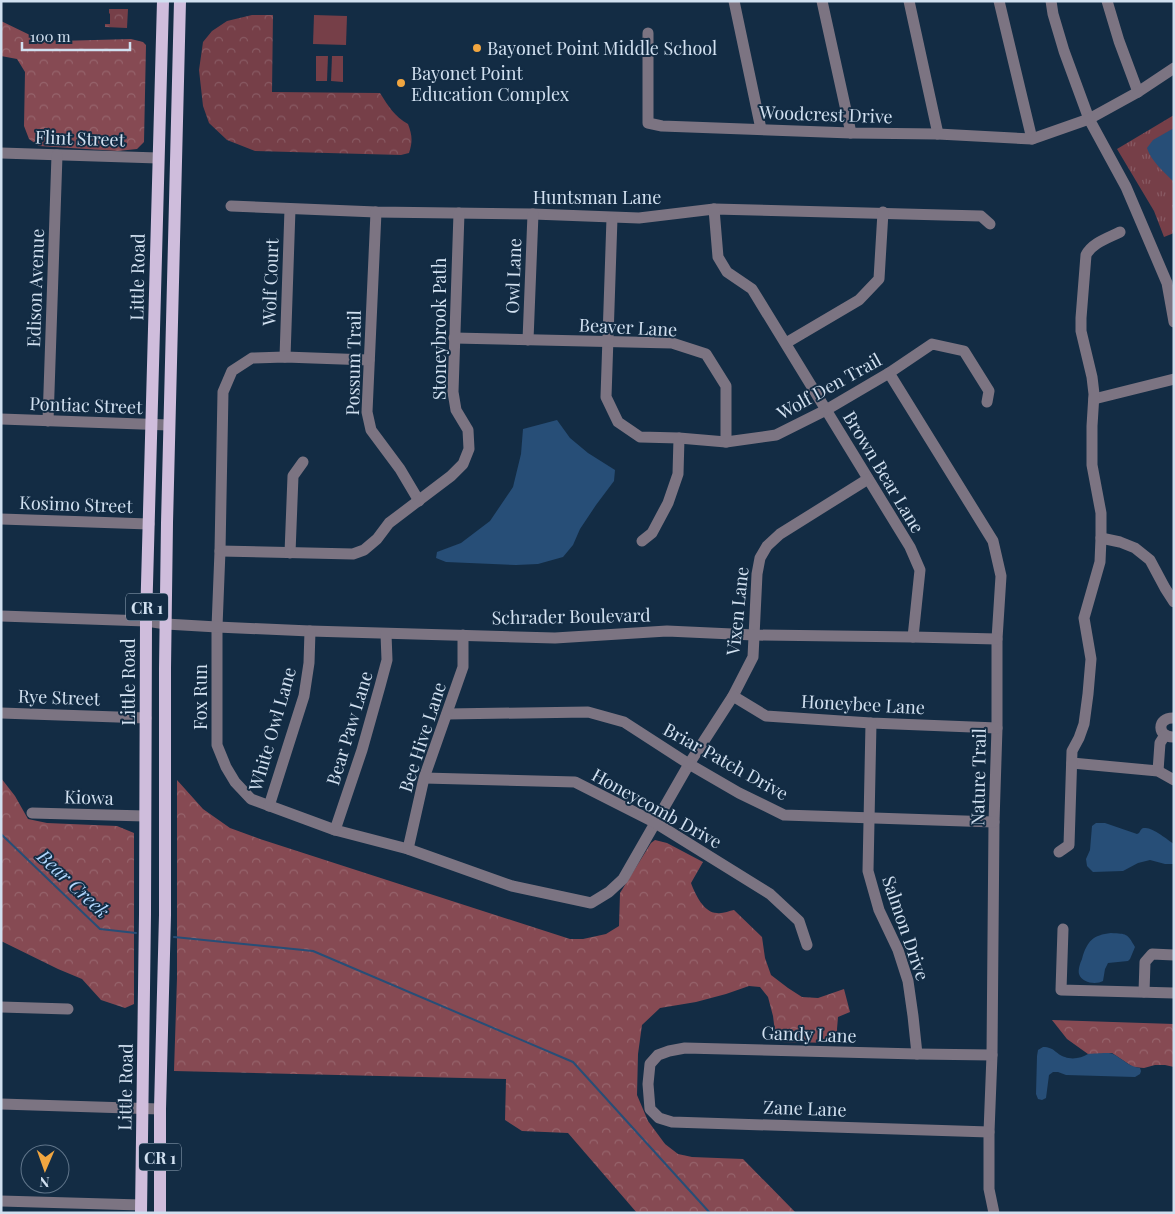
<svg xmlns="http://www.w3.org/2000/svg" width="1175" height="1214" font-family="'Playfair Display',serif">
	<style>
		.grass { fill: url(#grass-tufts) }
		.forest { fill: url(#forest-crowns) }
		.park { fill: url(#park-crowns) }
		.pitch { fill: #763f48 }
		.water { fill: #274e77 }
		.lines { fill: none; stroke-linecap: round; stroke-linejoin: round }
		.stream { stroke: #274e77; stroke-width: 2 }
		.minor { stroke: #7c7482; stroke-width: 11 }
		.major { stroke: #cfbddc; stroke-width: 12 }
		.poi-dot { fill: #f1a640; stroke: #132c44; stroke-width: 2 }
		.labels { text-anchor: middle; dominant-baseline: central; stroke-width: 4; stroke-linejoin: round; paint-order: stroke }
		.shield { fill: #132c44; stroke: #98aabc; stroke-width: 1 }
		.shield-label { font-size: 16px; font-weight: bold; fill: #d1e0f0 }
		.poi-label { font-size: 18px; fill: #d1e0f0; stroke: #132c44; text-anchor: start }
		.street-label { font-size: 18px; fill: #d1e0f0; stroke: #132c44 }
		.water-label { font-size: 19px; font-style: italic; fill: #b2d7fe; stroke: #132c44 }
	</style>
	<defs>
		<pattern id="grass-tufts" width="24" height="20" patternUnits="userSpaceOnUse" patternTransform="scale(1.25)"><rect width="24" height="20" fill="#763f48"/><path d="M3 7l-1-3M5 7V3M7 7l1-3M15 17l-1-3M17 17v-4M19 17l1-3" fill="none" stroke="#885a63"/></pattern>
		<pattern id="forest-crowns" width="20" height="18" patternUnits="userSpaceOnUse" patternTransform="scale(1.25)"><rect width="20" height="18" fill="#864a53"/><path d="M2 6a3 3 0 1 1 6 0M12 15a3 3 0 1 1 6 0" fill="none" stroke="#96646c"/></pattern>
		<pattern id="park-crowns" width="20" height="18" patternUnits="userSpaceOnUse" patternTransform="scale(1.25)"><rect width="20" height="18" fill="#763f48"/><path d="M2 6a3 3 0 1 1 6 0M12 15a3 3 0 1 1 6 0" fill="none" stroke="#885a63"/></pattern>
	</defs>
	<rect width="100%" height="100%" fill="#132c44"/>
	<polygon class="grass" points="1174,115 1174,233 1164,237 1154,211 1117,149"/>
	<g class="forest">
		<polygon points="1,21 32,36 58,41 131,39 143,42 146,45 144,142 137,149 118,151 39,146 29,139 24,126 25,72 17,59 1,56"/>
		<polygon points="1,778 15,796 28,819 47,823 117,826 134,833 134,1004 125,1008 101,1000 82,979 58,969 1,941"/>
		<path d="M 177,780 L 203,809 L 230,828 L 260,839 L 570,939 L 583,939 L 606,934 L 619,926 L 620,893 L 651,843 L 655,840 L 667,843 L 703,862 L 691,883 C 695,894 704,913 717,913 C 722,914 729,911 734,910 L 762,937 L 765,958 L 771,975 L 788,988 L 802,997 L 818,998 L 844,989 L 850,1012 L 838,1017 L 837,1029 L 838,1043 L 781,1042 L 775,1032 L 773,1016 L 768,997 L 760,987 L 749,986 L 726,994 L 696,1002 L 660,1008 L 642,1025 L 638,1054 L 637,1095 L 648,1121 L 665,1144 L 678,1154 L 692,1157 L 743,1159 L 796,1213 L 637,1213 L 568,1133 L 522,1131 L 505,1120 L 506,1079 L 174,1071 L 177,978 Z"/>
		<polygon points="1052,1020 1174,1024 1174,1067 1165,1065 1155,1065 1144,1068 1133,1067 1112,1053 1099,1054 1088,1054 1067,1039"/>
	</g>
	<g class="park">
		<polygon points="109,9 128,9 127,28 105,27 105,24 110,24 110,14 109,13"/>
		<path d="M 252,15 L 273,15 L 272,92 L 380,93 C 389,107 394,116 408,124 C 412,135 413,141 409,153 L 401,155 L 255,151 L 227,140 L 209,123 L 203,106 L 199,70 L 203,42 L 212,31 L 227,21 Z"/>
	</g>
	<g class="pitch">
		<polygon points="314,15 347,16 346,45 313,44"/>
		<polygon points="316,56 328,56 327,81 316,81"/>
		<polygon points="332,56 343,56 343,82 331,81"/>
	</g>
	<g class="water">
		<path d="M 1174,128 L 1174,182 C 1164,172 1151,161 1147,148 L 1153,140 Z"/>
		<polygon points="557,420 570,438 588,453 615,470 614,481 596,505 580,529 573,545 563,557 538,564 516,565 446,562 436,558 437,552 461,543 490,521 513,487 521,454 523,429"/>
		<path d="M 1096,823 L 1105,823 L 1137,834 L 1139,833 C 1141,830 1141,828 1145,828 C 1152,827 1168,840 1174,844 L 1174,864 L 1165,864 L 1150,860 L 1138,863 L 1123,871 L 1093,872 L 1087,866 L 1086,859 L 1090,850 L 1092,826 Z"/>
		<path d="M 1111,933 C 1127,934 1127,933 1135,947 L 1130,959 L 1128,961 L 1108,963 L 1105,969 L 1103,981 C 1096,985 1082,983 1079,974 C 1078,970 1080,963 1082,959 C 1087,941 1093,935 1111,933 Z"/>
		<path d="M 1043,1047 C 1055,1047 1055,1054 1065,1057 C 1072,1060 1082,1058 1088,1054 C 1095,1054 1109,1052 1113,1054 C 1123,1059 1129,1067 1140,1068 L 1141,1071 L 1140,1074 L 1135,1077 L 1066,1075 L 1058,1072 L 1053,1072 L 1049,1075 L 1046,1098 L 1042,1100 L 1038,1099 L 1036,1094 L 1037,1056 L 1038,1050 Z"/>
	</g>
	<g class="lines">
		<g class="stream">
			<polyline points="1,834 100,929 136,933"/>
			<polyline points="174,937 313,951 573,1062 710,1213"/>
		</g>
		<g class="minor">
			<polyline points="734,1 761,129"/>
			<polyline points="822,1 851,133"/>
			<polyline points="909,1 938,134"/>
			<polyline points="999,1 1032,139"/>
			<polyline points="1051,1 1053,14 1064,51 1089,119 1126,187 1167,283 1174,322"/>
			<polyline points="1107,1 1119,41 1138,92"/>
			<polyline points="648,33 648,123 662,126 851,133 938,134 1032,139 1089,119 1138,92 1174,68"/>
			<polyline points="1,153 158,158"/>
			<polyline points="231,206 376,212 533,214 639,218 714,209 981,216 990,224"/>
			<polyline points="714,209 718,257 727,272 752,289 910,547 920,570 913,637"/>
			<polyline points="376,212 367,412 371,430 400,469 419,501"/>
			<polyline points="612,218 606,397 618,422 640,437 679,438 726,442 776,435 826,410 889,373 932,344 964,351 989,391 987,402"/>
			<polyline points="454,338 672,343 706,354 726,386 726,442"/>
			<polyline points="528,340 533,214"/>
			<polyline points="786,343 859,300 879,279 883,212"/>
			<polyline points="285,357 290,209"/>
			<polyline points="369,360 285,357 252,358 232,371 223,392 220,551 217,627 217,745 226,767 235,782 251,799 335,830 408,849 512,886 591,903 609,892 623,879 689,764 733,696 753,657 757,574 760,558 767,546 780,534 868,479"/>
			<polyline points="889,373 993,541 1001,576 997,639 997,728 994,822 992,1055 989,1132 989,1189 994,1213"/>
			<polyline points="1094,399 1174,379"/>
			<polyline points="1,419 169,425"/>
			<polyline points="48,421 57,155"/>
			<polyline points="1,519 149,524"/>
			<polyline points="1101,538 1120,542 1135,548 1150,560 1165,588 1174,602"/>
			<polyline points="642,541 652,533 668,503 678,474 679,438"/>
			<polyline points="220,551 353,554 364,550 377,539 389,523 451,476 463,464 469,449 468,430 456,410 453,392 459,213"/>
			<polyline points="290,553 293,476 303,462"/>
			<polyline points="1,616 146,621 166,624 217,627 310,631 555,638 667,631 754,635 913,637 997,639"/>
			<polyline points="733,696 766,716 871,723 997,728"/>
			<polyline points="1,713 146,718"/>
			<polyline points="447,714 588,712 624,722 689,764 739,793 784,815 994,822"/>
			<path d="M 1174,718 C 1156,717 1157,738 1174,737"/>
			<polyline points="871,723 868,871 879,910 898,950 908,981 913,1016 917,1054"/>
			<polyline points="1072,763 1158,771 1174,780"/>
			<polyline points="1158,771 1160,743 1165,735"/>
			<polyline points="424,778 575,782 654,822 770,894 799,921 807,945"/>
			<polyline points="269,806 304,696 309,663 310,631"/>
			<polyline points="32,813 145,816"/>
			<polyline points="335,830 362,750 380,686 387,660 386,634"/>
			<polyline points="408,849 424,778 463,667 463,635"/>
			<path d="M 1059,852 L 1069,845 L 1072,751 L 1079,738 L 1084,724 L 1088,694 L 1091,659 L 1084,618 L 1100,562 L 1101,538 L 1101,513 L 1092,465 L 1092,426 L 1094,394 L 1092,377 L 1081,331 L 1081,318 L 1086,255 C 1092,243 1108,238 1120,232"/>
			<polyline points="1063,929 1061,990 1174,993"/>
			<polyline points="1144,992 1145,962 1152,954 1174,955"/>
			<polyline points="1,1007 68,1009"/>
			<polyline points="1,1104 160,1109"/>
			<polyline points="989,1132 672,1122 659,1118 650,1109 648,1084 650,1064 658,1055 669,1051 685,1048 917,1054 992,1055"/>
			<polyline points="1,1201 141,1205"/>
		</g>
		<g class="major">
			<polyline points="141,1213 145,914 146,621 163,1"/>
			<polyline points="160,1213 160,1109 165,915 165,668 167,523 180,1"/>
		</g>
	</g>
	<g class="poi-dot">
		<circle cx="477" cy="48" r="5"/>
		<circle cx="401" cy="83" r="5"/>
	</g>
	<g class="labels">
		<g class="shield">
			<rect x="126" y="593.5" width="42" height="27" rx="4"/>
			<rect x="139" y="1143.5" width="42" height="27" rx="4"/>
		</g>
		<g class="shield-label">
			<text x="147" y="607">CR 1</text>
			<text x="160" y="1157">CR 1</text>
		</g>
		<g class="poi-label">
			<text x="487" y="48">Bayonet Point Middle School</text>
			<text x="411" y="73">Bayonet Point<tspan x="411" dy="21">Education Complex</tspan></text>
		</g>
		<g class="street-label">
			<text transform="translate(826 114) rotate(2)">Woodcrest Drive</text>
			<text transform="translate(80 138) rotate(2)">Flint Street</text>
			<text x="597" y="197">Huntsman Lane</text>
			<text transform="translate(513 276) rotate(-88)">Owl Lane</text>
			<text transform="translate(137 277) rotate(-89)">Little Road</text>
			<text transform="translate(270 282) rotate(-88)">Wolf Court</text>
			<text transform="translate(35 288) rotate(-88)">Edison Avenue</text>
			<text transform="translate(628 327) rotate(3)">Beaver Lane</text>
			<text transform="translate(439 329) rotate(-90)">Stoneybrook Path</text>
			<text transform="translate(353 363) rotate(-89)">Possum Trail</text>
			<text transform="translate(829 386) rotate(-29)">Wolf Den Trail</text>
			<text transform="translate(86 405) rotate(2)">Pontiac Street</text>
			<text transform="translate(884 472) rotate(59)">Brown Bear Lane</text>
			<text transform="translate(76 504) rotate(2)">Kosimo Street</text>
			<text transform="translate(737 611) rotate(-84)">Vixen Lane</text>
			<text transform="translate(571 616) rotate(-1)">Schrader Boulevard</text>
			<text transform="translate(128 682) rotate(-90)">Little Road</text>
			<text transform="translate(59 697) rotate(2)">Rye Street</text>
			<text transform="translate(200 697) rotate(-90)">Fox Run</text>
			<text transform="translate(863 704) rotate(3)">Honeybee Lane</text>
			<text transform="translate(349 728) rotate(-73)">Bear Paw Lane</text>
			<text transform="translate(272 729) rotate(-74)">White Owl Lane</text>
			<text transform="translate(422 737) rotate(-72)">Bee Hive Lane</text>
			<text transform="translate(726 761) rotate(29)">Briar Patch Drive</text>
			<text transform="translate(978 777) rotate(-89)">Nature Trail</text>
			<text transform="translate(89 797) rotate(2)">Kiowa</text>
			<text transform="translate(657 808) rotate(29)">Honeycomb Drive</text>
			<text transform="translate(906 928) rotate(71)">Salmon Drive</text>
			<text transform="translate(809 1034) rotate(2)">Gandy Lane</text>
			<text transform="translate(125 1087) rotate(-89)">Little Road</text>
			<text transform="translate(805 1108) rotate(2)">Zane Lane</text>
		</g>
		<g class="water-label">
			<text transform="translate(74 883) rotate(43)">Bear Creek</text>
		</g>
	</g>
	<rect width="1175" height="1214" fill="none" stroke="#d1e0f0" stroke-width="5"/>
	<g transform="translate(45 1169) rotate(182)"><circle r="24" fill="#132c44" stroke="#5f7489"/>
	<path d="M0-4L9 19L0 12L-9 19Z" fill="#f1a640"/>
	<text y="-8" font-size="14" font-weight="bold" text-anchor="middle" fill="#d1e0f0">N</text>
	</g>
	<path d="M22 42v8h108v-8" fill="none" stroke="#d1e0f0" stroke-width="2.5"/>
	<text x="30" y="42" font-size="15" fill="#d1e0f0" stroke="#132c44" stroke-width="4" paint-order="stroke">100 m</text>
</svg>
